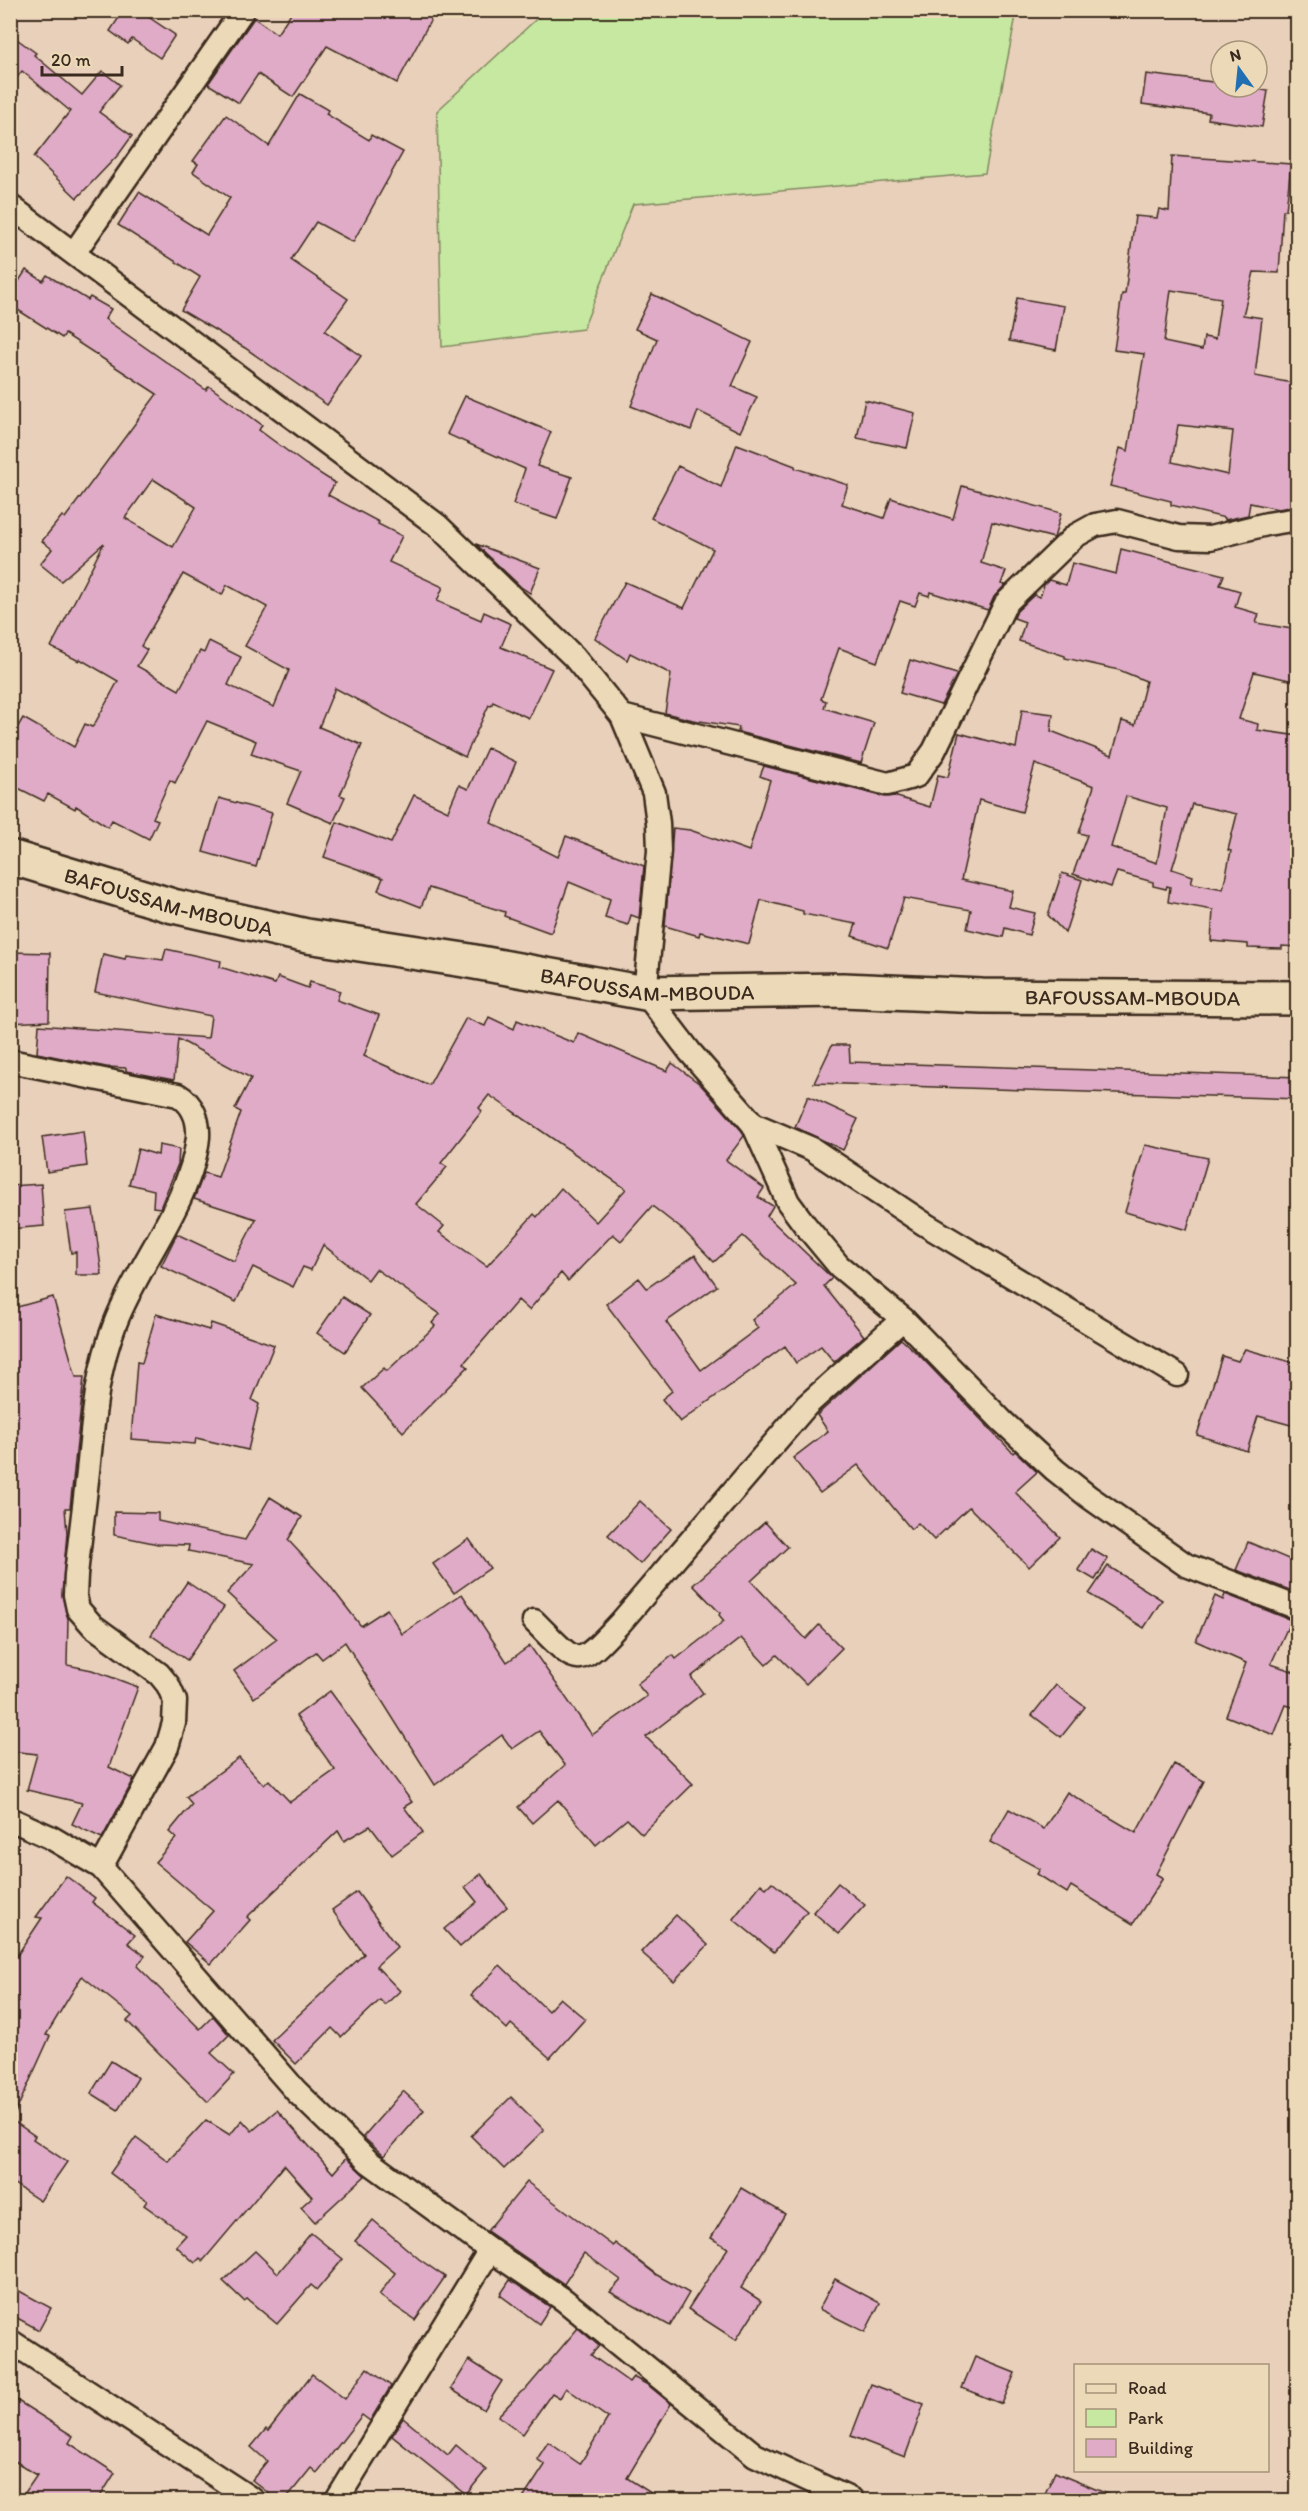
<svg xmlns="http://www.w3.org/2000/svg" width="1308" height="2511" font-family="Itim,sans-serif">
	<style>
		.green { fill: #c6e8a1; stroke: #808960; stroke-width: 1.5 }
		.building { fill: #dfabc6; stroke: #3b2a1e; stroke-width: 1.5; fill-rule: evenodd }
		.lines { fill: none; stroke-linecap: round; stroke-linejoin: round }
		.street-casing { stroke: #3b2a1e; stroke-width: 27 }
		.highway-casing { stroke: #3b2a1e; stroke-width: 38 }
		.street { stroke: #ecd9b7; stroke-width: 22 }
		.highway { stroke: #ecd9b7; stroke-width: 33 }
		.labels { text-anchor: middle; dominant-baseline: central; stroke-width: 6; stroke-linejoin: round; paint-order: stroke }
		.street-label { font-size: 21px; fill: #3b2a1e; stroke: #ecd9b7 }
	</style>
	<rect width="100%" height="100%" fill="#e9d0ba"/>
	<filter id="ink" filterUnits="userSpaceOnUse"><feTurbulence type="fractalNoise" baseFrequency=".0167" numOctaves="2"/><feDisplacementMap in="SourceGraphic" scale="12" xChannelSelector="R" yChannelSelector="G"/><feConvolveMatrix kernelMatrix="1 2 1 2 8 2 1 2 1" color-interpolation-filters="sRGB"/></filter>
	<g filter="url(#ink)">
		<polygon class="green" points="545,11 545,10 1017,11 985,173 633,204 583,329 442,347 437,111"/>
		<g class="building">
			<polygon points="124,10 138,10 175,35 160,58 132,39 128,44 110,31"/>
			<polygon points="293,10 436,10 397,83 327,46 293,97 258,74 239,103 208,84 254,18 277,34"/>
			<polygon points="10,34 36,53 34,55 82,95 102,71 120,85 99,112 132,136 119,154 77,198 34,157 70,111 22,71 10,86"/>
			<polygon points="1146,74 1221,83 1221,87 1244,87 1268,91 1262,127 1208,119 1209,113 1142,104"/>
			<polygon points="300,94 328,110 326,114 369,140 371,135 403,152 353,242 316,222 291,260 348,299 325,331 361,356 327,405 245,348 181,310 200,277 118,225 139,192 207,235 230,198 193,172 198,164 193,161 226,115 269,146"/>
			<path d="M 1172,156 L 1291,164 L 1286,210 L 1283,210 L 1279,273 L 1254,272 L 1243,315 L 1262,318 L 1255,376 L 1298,384 L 1296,506 L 1278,509 L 1250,503 L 1248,515 L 1225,520 L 1225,518 L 1171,505 L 1171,501 L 1110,486 L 1120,448 L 1128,451 L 1144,354 L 1114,350 L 1122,294 L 1125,294 L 1135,216 L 1157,218 L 1159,209 L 1169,211 ZM 1171,290 L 1221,298 L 1215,339 L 1204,337 L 1202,350 L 1164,342 ZM 1178,425 L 1233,431 L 1228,475 L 1172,462 Z"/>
			<path d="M 26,270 L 43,281 L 47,275 L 88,300 L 90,297 L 111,309 L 105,319 L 206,390 L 209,386 L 262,425 L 259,430 L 305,464 L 335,483 L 328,495 L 379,522 L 378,524 L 402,536 L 389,562 L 443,587 L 437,601 L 481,620 L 484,612 L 511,624 L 501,647 L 552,669 L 529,718 L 493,702 L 491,706 L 489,705 L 465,757 L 335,688 L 319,727 L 362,745 L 340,795 L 345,797 L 333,823 L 287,803 L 301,771 L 251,754 L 256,741 L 207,721 L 175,783 L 170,780 L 153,818 L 158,820 L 149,839 L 112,820 L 108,827 L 76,806 L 75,809 L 48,794 L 44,801 L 10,784 L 10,740 L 23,718 L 74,747 L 85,724 L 92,727 L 94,725 L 118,681 L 80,659 L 79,661 L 51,647 L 104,543 L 61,581 L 40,564 L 52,549 L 42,541 L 62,516 L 65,518 L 157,394 L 65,334 L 62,338 L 10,305 L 10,295 ZM 153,479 L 196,507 L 173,547 L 125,518 ZM 183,574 L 222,595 L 227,585 L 267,607 L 245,646 L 289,670 L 274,707 L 228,685 L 241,657 L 209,641 L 204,653 L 200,651 L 179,690 L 137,666 L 147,650 L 141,646 Z"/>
			<polygon points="652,294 752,342 732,386 757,397 740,432 698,411 691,430 631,406 657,339 635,329"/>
			<polygon points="1017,298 1064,306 1056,350 1009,341"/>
			<polygon points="465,396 551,432 537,466 572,477 557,519 513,504 525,469 447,434"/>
			<polygon points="865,400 915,413 907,448 857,438"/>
			<polygon points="737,444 795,466 795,468 848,485 842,504 884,518 891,498 953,519 962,486 1061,513 1054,538 992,522 981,563 1006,571 1001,584 1005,585 994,597 988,610 930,592 929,596 920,593 915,606 900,601 877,662 839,648 821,699 826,701 824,708 874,723 861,763 738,732 739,727 693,720 665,713 671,674 630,653 627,660 595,638 625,582 684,608 713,549 651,518 678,466 721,487"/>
			<polygon points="476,544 540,568 530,593 521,587"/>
			<path d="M 1121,549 L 1224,575 L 1220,585 L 1240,591 L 1235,607 L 1259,614 L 1256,623 L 1298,630 L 1298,682 L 1254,672 L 1239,719 L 1258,724 L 1257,730 L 1298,736 L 1298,947 L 1282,946 L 1282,949 L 1248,948 L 1248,944 L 1211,941 L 1213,910 L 1168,902 L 1170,887 L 1167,886 L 1166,889 L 1153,886 L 1153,882 L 1117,872 L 1111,887 L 1073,874 L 1087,835 L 1079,833 L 1094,786 L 1035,764 L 1022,812 L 979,800 L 961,880 L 1013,891 L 1009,907 L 1035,913 L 1029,935 L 1005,928 L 1003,937 L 967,929 L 971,910 L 904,898 L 888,948 L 852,936 L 856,924 L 803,914 L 803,911 L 761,900 L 749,944 L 700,932 L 699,936 L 665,926 L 673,828 L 690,830 L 749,851 L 770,780 L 760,776 L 764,766 L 885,797 L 894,796 L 930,807 L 938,775 L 948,777 L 959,733 L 1016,748 L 1022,710 L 1053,714 L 1051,731 L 1112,755 L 1122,721 L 1135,725 L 1146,681 L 1119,670 L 1065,658 L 1065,656 L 1019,641 L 1025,622 L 1014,618 L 1017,611 L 1034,595 L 1040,597 L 1044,585 L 1049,580 L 1066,585 L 1072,563 L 1116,574 ZM 1126,796 L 1167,808 L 1157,863 L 1111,847 ZM 1192,804 L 1237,814 L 1228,850 L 1231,851 L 1223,889 L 1191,883 L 1193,876 L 1172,869 Z"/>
			<polygon points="910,660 957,674 941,705 900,693"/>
			<polygon points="487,748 516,762 491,823 558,857 566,836 644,866 639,918 631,915 628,925 605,918 610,899 569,882 551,933 504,916 505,912 429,888 421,907 378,890 383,878 324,857 337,822 391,843 414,795 448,811 459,785 468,789"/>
			<polygon points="219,798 272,813 256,867 203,852"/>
			<polygon points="1062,873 1082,880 1065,933 1048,915"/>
			<path d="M 166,949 L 221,961 L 220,967 L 275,984 L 278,977 L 308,988 L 310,982 L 340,991 L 337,1000 L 379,1015 L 364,1056 L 429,1085 L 466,1018 L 485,1026 L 489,1017 L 514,1029 L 517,1020 L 574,1043 L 578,1033 L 667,1071 L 672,1063 L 700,1084 L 742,1131 L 744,1136 L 726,1160 L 764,1188 L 758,1197 L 773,1206 L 767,1216 L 832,1278 L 824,1286 L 864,1336 L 834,1362 L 821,1346 L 796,1363 L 785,1346 L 680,1422 L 662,1399 L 672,1391 L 606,1304 L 639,1278 L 647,1288 L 695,1255 L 717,1286 L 666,1322 L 701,1370 L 758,1328 L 752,1320 L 796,1285 L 743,1236 L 714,1262 L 684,1231 L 652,1206 L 621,1241 L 613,1234 L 568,1281 L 561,1273 L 529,1310 L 518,1300 L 464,1363 L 468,1367 L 403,1432 L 362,1388 L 384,1368 L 387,1371 L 435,1326 L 432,1323 L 440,1314 L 376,1269 L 368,1280 L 323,1245 L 311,1270 L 303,1267 L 293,1287 L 253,1267 L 236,1302 L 161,1266 L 177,1234 L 234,1261 L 256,1219 L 194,1199 L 204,1173 L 218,1177 L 241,1112 L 235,1109 L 251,1078 L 178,1039 L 174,1080 L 126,1071 L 126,1068 L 106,1067 L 37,1053 L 39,1025 L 208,1038 L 211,1016 L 95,992 L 103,954 L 125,959 L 126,955 L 163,960 ZM 489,1095 L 626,1189 L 596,1222 L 561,1188 L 537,1217 L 534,1214 L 487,1266 L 439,1232 L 444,1226 L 416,1204 L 447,1167 L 441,1163 L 482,1111 L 479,1108 Z"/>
			<polygon points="10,952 50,953 49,1021 10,1023"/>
			<polygon points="832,1045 849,1045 850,1062 1298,1077 1298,1099 814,1083"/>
			<polygon points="808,1096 858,1119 843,1150 795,1127"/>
			<polygon points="83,1131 87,1166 47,1172 42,1137"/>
			<polygon points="159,1145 179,1149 178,1164 160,1208 153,1207 154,1190 129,1184 138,1149 158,1155"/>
			<polygon points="1145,1145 1208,1158 1187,1230 1125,1212"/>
			<polygon points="41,1184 44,1226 10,1229 10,1186"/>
			<polygon points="93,1209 102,1275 76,1275 76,1252 71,1253 65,1212"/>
			<polygon points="53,1297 76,1377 84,1377 70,1508 65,1508 67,1533 62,1595 68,1619 67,1665 92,1670 138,1687 109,1767 134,1779 102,1838 72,1824 82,1803 27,1790 37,1754 10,1751 10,1448 13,1448 10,1309"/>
			<polygon points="342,1297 370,1315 345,1352 317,1333"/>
			<polygon points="156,1314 209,1330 211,1323 274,1345 252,1400 259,1404 248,1450 196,1438 195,1444 131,1439 137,1362 142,1363"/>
			<polygon points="901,1339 922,1358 1013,1453 1015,1451 1037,1472 1015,1492 1060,1537 1029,1567 969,1507 934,1540 918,1523 911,1529 858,1465 820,1493 793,1458 828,1431 817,1415"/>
			<polygon points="1245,1349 1298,1364 1298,1427 1258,1416 1247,1451 1197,1435 1222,1356 1238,1361"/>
			<polygon points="270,1497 302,1517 288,1540 327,1582 361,1626 387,1609 402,1634 462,1594 507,1662 530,1646 592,1735 647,1696 637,1684 673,1655 676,1659 724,1621 719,1615 720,1613 693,1585 765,1522 788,1547 751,1581 806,1639 819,1625 842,1648 806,1684 777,1655 766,1665 741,1638 691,1677 703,1693 646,1737 693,1784 642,1834 627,1819 596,1845 558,1800 532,1823 518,1807 565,1765 539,1731 512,1749 502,1735 435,1785 345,1642 322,1659 316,1652 254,1698 234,1671 277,1639 227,1593 254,1564 188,1551 189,1545 158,1544 114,1535 114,1512 158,1513 158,1521 245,1540"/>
			<polygon points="640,1501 671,1529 640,1564 608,1535"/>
			<polygon points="469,1539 490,1568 454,1593 433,1564"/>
			<polygon points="1248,1542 1298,1563 1298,1593 1236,1570"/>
			<polygon points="1091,1549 1108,1559 1095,1580 1078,1570"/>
			<polygon points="1108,1566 1162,1600 1144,1628 1089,1594"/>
			<polygon points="187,1582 224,1607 187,1660 151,1635"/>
			<polygon points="1225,1594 1291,1620 1271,1664 1298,1673 1298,1709 1286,1705 1274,1735 1226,1716 1246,1663 1196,1641 1215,1596 1223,1600"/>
			<polygon points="1056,1685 1085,1707 1061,1737 1032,1715"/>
			<polygon points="330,1691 412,1802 404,1807 423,1832 392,1855 370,1826 344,1841 338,1831 247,1917 250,1920 211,1964 185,1942 213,1911 155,1862 176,1838 169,1832 192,1804 186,1797 239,1758 264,1785 269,1780 290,1802 335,1770 296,1716"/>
			<polygon points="1174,1764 1204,1781 1156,1874 1163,1878 1133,1924 1071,1886 1067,1893 1037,1874 1040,1869 990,1842 1009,1809 1044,1829 1067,1792 1136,1833"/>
			<polygon points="481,1874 507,1907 460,1947 444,1929 477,1902 465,1887"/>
			<polygon points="66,1876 95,1898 92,1902 135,1935 128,1943 145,1956 137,1966 200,2029 213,2016 229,2035 211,2053 234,2074 208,2102 127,2021 132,2016 82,1976 46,2035 50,2036 12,2120 35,2136 33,2139 67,2162 40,2201 10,2181 10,1966 42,1918 36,1917"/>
			<polygon points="772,1882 807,1911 774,1952 733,1919 761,1884 766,1888"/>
			<polygon points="838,1883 865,1905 839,1934 813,1912"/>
			<polygon points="357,1892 397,1947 376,1966 400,1991 385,2005 380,2000 341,2037 332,2028 296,2064 272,2040 364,1954 332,1910"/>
			<polygon points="676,1915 708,1945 674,1981 641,1952"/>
			<polygon points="500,1965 548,2011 560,1998 585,2019 550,2058 511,2024 507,2029 471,1995"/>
			<polygon points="111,2061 138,2078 118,2110 91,2093"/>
			<polygon points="403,2091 424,2110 384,2156 363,2137"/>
			<polygon points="511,2097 544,2130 504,2169 471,2136"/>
			<polygon points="277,2110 333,2173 346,2158 365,2176 315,2222 301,2207 312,2197 284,2165 203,2261 200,2258 195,2263 176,2246 186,2235 144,2205 147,2201 110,2173 136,2137 168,2161 206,2120 230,2135 242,2120 252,2131"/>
			<polygon points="527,2182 613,2246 615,2243 657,2275 689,2293 670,2326 610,2292 621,2280 584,2253 564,2284 487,2231"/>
			<polygon points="741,2188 785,2214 741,2288 761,2301 736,2340 688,2309 728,2248 711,2238"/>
			<polygon points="373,2220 419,2259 445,2277 415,2320 379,2295 395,2273 355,2241"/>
			<polygon points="311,2233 343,2259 317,2290 311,2285 277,2324 247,2299 244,2301 223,2281 255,2251 278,2273"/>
			<polygon points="835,2279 880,2303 865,2332 819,2309"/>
			<polygon points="510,2280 550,2307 539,2324 500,2295"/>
			<polygon points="10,2286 51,2308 39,2330 10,2314"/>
			<polygon points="578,2328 599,2346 591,2355 629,2382 633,2377 648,2385 671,2404 627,2478 662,2500 522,2500 545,2465 537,2459 548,2442 580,2464 608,2418 566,2388 560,2398 552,2393 523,2434 498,2416 521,2392 527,2388"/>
			<polygon points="975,2357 1015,2373 1002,2404 962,2388"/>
			<polygon points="469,2360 502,2381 484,2410 451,2389"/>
			<polygon points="367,2368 391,2386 370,2421 362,2415 317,2473 311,2468 285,2500 277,2500 252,2480 267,2461 251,2447 266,2429 268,2431 312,2374 345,2399"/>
			<polygon points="871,2384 924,2404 905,2457 851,2436"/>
			<polygon points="10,2396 73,2436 69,2443 115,2473 98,2500 20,2500 37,2475 10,2458"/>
			<polygon points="403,2418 448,2455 456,2445 486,2470 466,2495 392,2436"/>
			<polygon points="1055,2472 1066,2477 1122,2500 1042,2500"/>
		</g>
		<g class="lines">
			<g class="street-casing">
				<g id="street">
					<polyline points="10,206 437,525 574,657 622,716 654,793 658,823 659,851 645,993 690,1052 753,1124 788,1202 805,1225 839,1266 903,1319 1002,1421 1055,1470 1089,1497 1186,1565 1298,1608"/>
					<polyline points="74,253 243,10"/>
					<polyline points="622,716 888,784 916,776 934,751 1006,603 1075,536 1095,525 1117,521 1179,537 1210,538 1267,524 1298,519"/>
					<path d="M 10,1061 L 178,1095 C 193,1104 199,1120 198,1137 C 192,1200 137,1265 115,1324 C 97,1370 94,1413 89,1462 C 85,1500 80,1537 76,1575 L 75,1595 L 78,1609 L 93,1626 L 159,1674 L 168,1685 L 175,1701 L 174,1723 L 167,1747 L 101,1867"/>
					<polyline points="753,1124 812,1149 926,1225 1177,1375"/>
					<path d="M 534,1621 C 580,1667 575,1671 621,1622 L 807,1405 L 903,1319"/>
					<polyline points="10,1819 50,1837 101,1867 296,2091 369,2162 490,2250 564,2300 755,2455 852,2500"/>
					<polyline points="10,2341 253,2500"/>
					<polyline points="337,2500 490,2250"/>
				</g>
			</g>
			<g class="highway-casing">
				<g id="highway">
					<path id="s1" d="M 10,857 L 173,906 L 307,936 L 464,960 L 645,993 L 843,990 L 982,996 L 1298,998"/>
				</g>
			</g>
			<use href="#street" class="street"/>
			<use href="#highway" class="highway"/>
		</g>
	</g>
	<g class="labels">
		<g class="street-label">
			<text stroke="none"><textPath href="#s1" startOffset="165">BAFOUSSAM-MBOUDA</textPath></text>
			<text stroke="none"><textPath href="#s1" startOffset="652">BAFOUSSAM-MBOUDA</textPath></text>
			<text stroke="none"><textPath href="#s1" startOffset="1138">BAFOUSSAM-MBOUDA</textPath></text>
		</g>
	</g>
	<rect width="1308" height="2511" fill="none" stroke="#ecd9b7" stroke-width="36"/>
	<rect x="18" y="18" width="1272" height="2475" fill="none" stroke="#3b2a1e" stroke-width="2" filter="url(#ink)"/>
	<rect x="1074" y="2364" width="195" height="108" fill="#ecd9b7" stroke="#a5937a" stroke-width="1.5"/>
	<rect x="1086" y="2384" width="30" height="9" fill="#ecd9b7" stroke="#a5937a" stroke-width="1.5"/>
	<text x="1128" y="2394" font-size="18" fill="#3b2a1e">Road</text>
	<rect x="1086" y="2409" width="30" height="18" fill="#c6e8a1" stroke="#a5937a" stroke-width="1.5"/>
	<text x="1128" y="2424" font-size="18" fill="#3b2a1e">Park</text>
	<rect x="1086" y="2439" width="30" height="18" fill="#dfabc6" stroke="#a5937a" stroke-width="1.5"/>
	<text x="1128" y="2454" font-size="18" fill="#3b2a1e">Building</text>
	<g transform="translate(1239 69) rotate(345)"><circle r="28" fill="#ecd9b7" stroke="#a5937a" stroke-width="1.5"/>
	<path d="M0-4.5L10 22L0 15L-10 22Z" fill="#1f6fb2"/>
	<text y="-9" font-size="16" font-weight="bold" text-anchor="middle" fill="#3b2a1e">N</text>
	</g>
	<path d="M42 66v9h80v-9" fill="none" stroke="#3b2a1e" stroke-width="3"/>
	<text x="51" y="66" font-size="18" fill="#3b2a1e" stroke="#ecd9b7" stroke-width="4.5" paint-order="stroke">20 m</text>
</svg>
